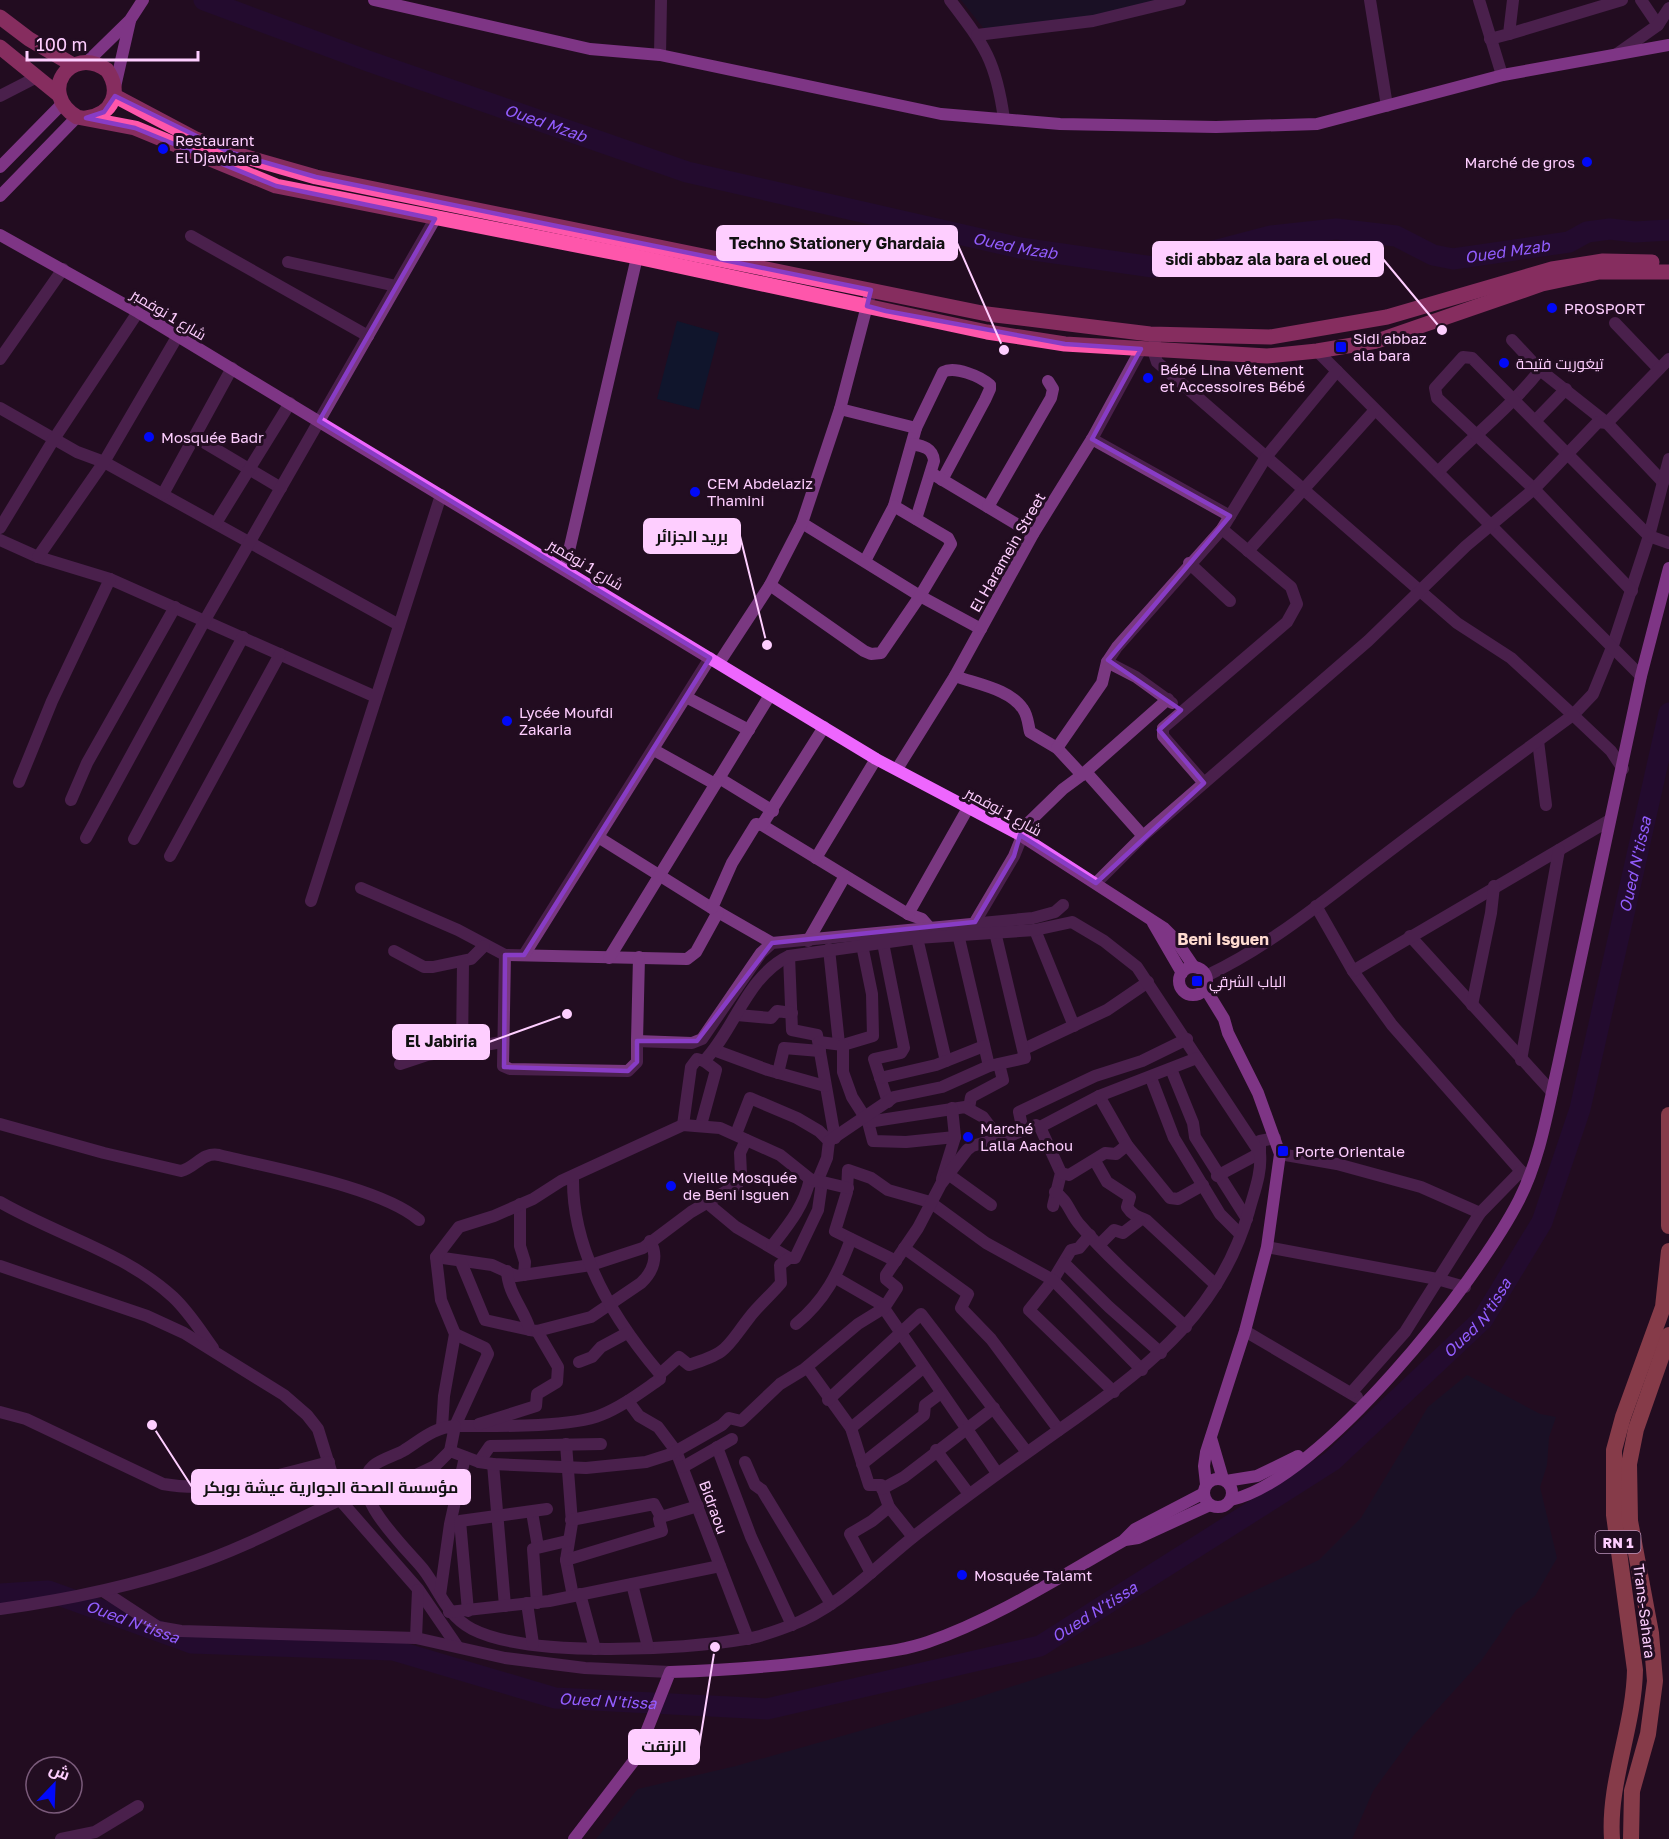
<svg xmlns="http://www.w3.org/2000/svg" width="1669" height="1839" font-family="'Golos Text',Cairo,sans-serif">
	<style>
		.green { fill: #10152c }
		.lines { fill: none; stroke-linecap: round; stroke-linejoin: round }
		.river { stroke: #24093f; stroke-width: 21 }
		.minor { stroke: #7a3881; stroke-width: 12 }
		.secondary { stroke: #ee66fe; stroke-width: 12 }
		.primary { stroke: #fe56ab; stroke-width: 15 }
		.trunk { stroke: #fe737a; stroke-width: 16 }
		.marked { fill: none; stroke: #883cc5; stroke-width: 4.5; stroke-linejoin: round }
		.poi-dot { fill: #0109f8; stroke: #220d21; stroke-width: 2 }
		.labels { text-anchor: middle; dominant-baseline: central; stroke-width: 6; stroke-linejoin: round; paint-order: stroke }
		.shield { fill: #220d21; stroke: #bc94bc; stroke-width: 1.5 }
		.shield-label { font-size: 14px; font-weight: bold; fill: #feceff }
		.poi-label { font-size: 15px; fill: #feceff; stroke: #220d21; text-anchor: start }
		.street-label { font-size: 15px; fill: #feceff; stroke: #220d21 }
		.water-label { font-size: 16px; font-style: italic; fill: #925dfe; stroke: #220d21 }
		.neighbourhood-label { font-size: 16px; font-weight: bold; fill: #ffdbd0; stroke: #220d21 }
		.leader { fill: none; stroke: #feceff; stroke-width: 2 }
		.callout-dot { fill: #feceff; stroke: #220d21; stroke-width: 2 }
		.callout { fill: #feceff; stroke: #feceff; stroke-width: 2 }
		.callout-label { font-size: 16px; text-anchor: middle; font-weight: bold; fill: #111 }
	</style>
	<rect width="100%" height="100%" fill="#220d21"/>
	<g class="green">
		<polygon points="961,0 1170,0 1080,23 985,30"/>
		<polygon points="677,321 719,333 699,410 657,399"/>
		<polygon points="1467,1375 1540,1414 1556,1417 1549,1437 1547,1465 1540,1487 1557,1558 1535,1596 1516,1610 1481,1661 1413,1736 1373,1791 1352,1839 596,1839 638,1789 736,1766 976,1698 1144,1644 1319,1560 1361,1518 1428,1407"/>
	</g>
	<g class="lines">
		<g class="river">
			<path id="s1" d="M 204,0 L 368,61 L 687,172 L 1020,248 L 1153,267 L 1271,236 L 1336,229 L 1396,236 L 1433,255 L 1453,259 L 1569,242 L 1587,232 L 1610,229 L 1635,232 L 1669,230"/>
			<path id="s2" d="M 0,1594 L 48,1591 L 192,1643 L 393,1650 L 555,1698 L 767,1709 L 1040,1646 L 1332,1461 L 1483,1319 L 1542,1222 L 1580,1109 L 1669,713"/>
		</g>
		<g class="minor">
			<path d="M 950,0 C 985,46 996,61 1004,119"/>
			<polyline points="1370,0 1387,106"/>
			<polyline points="1479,0 1502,75"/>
			<polyline points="1641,0 1658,25"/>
			<polyline points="1509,34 1622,0"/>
			<polyline points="977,35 1093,21 1180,0"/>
			<polyline points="1490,39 1509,34 1513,0"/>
			<polyline points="1617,54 1658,25 1669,8"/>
			<polyline points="660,55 661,0"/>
			<polyline points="0,96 37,77"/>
			<polyline points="191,236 368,336"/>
			<polyline points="288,262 396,286"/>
			<polyline points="1615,323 1659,369"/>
			<polyline points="1512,340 1540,370 1607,423 1663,482"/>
			<polyline points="1155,341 1153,350 1157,362 1457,623 1511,658 1573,715 1593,694 1613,645 1649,536 1669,459"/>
			<polyline points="1317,351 1641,676"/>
			<polyline points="0,359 63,269"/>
			<polyline points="0,408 77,452 104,462 399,625"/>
			<polyline points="840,409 916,428 894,506 865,561"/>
			<polyline points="1535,421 1566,389"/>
			<path d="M 916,428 L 943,372 C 955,366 980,376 990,385 L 990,389 L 985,400 L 942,480"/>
			<polyline points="195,437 281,488"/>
			<polyline points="1092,439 1230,516"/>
			<path d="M 912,444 C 923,446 933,448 934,461 L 916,519"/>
			<path d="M 1438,472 C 1472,437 1510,408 1540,370"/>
			<polyline points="931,473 1033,534"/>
			<polyline points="163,494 232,368"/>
			<polyline points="988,507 1051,398 1053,389 1048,381"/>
			<polyline points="216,523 290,403"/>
			<polyline points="802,523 920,596 981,629"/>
			<polyline points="0,528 54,439 138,312"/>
			<polyline points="0,540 38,557 110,579 376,697"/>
			<polyline points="1248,551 1375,410"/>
			<polyline points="38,557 104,462 177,337"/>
			<polyline points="1189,563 1230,601"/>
			<polyline points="565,568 637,257"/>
			<polyline points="770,585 864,651 871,654 881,653 920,596 951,544 948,538 894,506"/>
			<polyline points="1632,591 1534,489 1437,398 1435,388 1463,357 1472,358 1649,536 1669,543"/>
			<polyline points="1107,662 1136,677 1172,703"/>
			<polyline points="719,663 770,585 802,523 840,409 869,298"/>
			<path d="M 955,676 C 976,684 1010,689 1023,709 C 1028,716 1028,724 1030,732 L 1057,748 L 1082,775 L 1063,789 L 1027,824 L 1014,856 L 975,922"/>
			<polyline points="686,697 749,730"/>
			<polyline points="1538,741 1546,805"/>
			<polyline points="1057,748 1102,683 1107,662 1117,647 1222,529 1266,457 1337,371"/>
			<polyline points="654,750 715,784"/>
			<polyline points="897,769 955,676 1033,534 1092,439 1141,349"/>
			<polyline points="1086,772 1143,836"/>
			<polyline points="1082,775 1168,699"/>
			<polyline points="719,778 773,811"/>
			<polyline points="19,782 52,701 110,579"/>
			<polyline points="1204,783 1163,736 1163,728 1287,622 1297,604 1291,587 1222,529"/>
			<polyline points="71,800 87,763 175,607"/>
			<polyline points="762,825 908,914 922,919 929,927"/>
			<polyline points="598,837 718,912 772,943"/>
			<polyline points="86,838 205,620 435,219"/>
			<polyline points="134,839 243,637"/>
			<polyline points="170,856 280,654"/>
			<polyline points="816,858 876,759"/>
			<polyline points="1096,883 1143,836 1368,641 1466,546 1534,489 1598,422 1607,423 1669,359"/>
			<polyline points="361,888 458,930 505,955 687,959 696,952 718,912"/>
			<polyline points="311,901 441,495"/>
			<polyline points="1316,906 1353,971 1392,1025 1528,1179"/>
			<polyline points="712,908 732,863 756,824 762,825 824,727"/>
			<polyline points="908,914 968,808"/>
			<polyline points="1035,930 1074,1026"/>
			<polyline points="958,934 989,1066"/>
			<polyline points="1410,936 1552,1092"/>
			<polyline points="917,938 946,1061"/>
			<polyline points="808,941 845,876"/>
			<polyline points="883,943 904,1048 901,1053 874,1059 888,1102"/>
			<polyline points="829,949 839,1044"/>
			<polyline points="394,951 424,967 433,967 471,959 484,946"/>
			<polyline points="505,955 503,1066 510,1069 628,1071 637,1062 637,1041 692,1043 702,1039 761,953 772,943 1033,918 1055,912 1063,905"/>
			<polyline points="524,955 710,658"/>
			<polyline points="789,956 792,1030 817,1035 835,1138"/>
			<polyline points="609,958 770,695"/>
			<polyline points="1353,971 1610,820"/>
			<path d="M 1206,976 C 1270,946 1323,901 1379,859 C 1443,810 1508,763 1573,715 L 1611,751 L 1623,769"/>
			<polyline points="1472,1005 1491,913 1494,886"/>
			<polyline points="737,1015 771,1018 777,1011 792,1013"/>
			<polyline points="637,1041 639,957"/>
			<polyline points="819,1042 843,1045 873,1036 872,994 862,945"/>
			<polyline points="843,1045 843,1072 852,1097 868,1122 873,1141 906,1142 955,1137"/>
			<polyline points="1024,1049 1107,1010 1148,982"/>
			<polyline points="714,1050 768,1070 825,1086"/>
			<polyline points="462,1051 463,962"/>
			<polyline points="1521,1060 1559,850"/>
			<polyline points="400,1064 427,1055 502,1042"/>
			<polyline points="1171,1069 1193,1123 1195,1137 1247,1219"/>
			<polyline points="778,1073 784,1048 820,1051"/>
			<polyline points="880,1078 936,1065 984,1046"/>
			<polyline points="1151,1078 1174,1138 1220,1214 1240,1234"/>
			<polyline points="1099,1096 1127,1145 1170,1198 1178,1199 1203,1185"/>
			<polyline points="969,1108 971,1097 1003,1080 999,1064"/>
			<polyline points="868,1122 965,1107 983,1117 998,1137"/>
			<path d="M 0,1124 L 104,1153 L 181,1171 C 196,1167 202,1152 219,1155 C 271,1168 381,1187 419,1220"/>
			<polyline points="683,1125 691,1067 697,1059 704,1061 716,1070 701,1125"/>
			<polyline points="1040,1127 1061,1173 1053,1206"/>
			<polyline points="1023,1131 1019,1112 1095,1076 1142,1061 1187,1039"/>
			<polyline points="736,1134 750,1098 797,1118 819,1131 829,1141 827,1158 817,1182"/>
			<polyline points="829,1141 894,1097 942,1087 989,1066 1025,1058 995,932"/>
			<polyline points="1280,1154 1337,1164 1421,1187 1480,1213"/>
			<path d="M 1095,1161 L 1107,1182 L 1130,1197 L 1127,1207 C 1132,1215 1138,1217 1146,1220 L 1216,1285"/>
			<polyline points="1061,1173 1069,1175 1105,1153 1116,1154 1127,1145"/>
			<polyline points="948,1174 991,1205"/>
			<polyline points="1217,1176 1260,1153 1260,1141 1275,1138"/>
			<polyline points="942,1179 955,1137 952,1108"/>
			<path d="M 1055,1192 C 1068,1200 1070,1214 1080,1225 C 1112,1262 1150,1294 1186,1327"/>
			<path d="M 0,1202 C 57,1235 124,1252 173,1297 C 189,1312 200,1330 213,1348"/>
			<polyline points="706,1202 736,1227 789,1258"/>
			<polyline points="520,1204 520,1246 525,1262 524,1275"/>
			<polyline points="1090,1235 1079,1248 1071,1250 1053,1280 1029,1310 1114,1392"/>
			<polyline points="1100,1244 1114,1230 1123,1233 1140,1220"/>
			<path d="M 772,1246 C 789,1224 804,1206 810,1179"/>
			<polyline points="1267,1247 1437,1279 1465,1287"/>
			<polyline points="904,1248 968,1294 961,1308 991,1339 1059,1430"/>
			<polyline points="436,1257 492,1265 516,1276 591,1265 643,1248 691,1212 737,1185 741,1174 740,1153 746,1140"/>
			<polyline points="896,1261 835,1231 847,1192 848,1170 871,1178 888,1190 930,1202 986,1243 1053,1280 1142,1370"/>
			<polyline points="461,1262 485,1320 530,1330"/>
			<polyline points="1064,1263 1109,1307 1161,1353"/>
			<polyline points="0,1266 147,1316 184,1333 284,1395 307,1415 318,1429 340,1500 418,1589 457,1646"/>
			<path d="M 507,1271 C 508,1294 524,1309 530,1330 L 537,1331 L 591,1317 L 641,1283 C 653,1272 659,1256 650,1241"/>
			<polyline points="836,1278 881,1304 997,1473"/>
			<path d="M 796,1324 C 825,1300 838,1274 851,1239"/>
			<polyline points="1245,1331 1357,1397"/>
			<path d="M 455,1334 L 485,1348 L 488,1354 L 455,1426 C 491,1426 569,1428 601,1415 C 623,1406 641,1392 660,1379 L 660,1374 C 614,1320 572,1251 573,1178"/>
			<polyline points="579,1362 592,1357 601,1347 627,1333"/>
			<polyline points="807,1367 851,1428 869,1485 881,1485 889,1507 913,1537"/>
			<path d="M 660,1374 L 679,1357 L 689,1365 C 729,1352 725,1349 749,1318 C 758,1306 771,1295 781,1283 L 780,1265 L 789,1258 L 795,1258 L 818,1210 L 822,1182"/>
			<polyline points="1351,1393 1405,1332 1480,1213 1521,1171"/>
			<polyline points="828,1400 921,1314 1026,1451"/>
			<polyline points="628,1401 639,1416 658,1427 676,1451 748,1639"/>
			<path d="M 0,1412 L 26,1419 L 163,1484 C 219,1494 275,1476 329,1462"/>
			<polyline points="479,1424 536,1406 537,1394 557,1382 558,1367 537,1331"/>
			<polyline points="442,1427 444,1396 455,1334 441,1300 436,1257 459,1227 494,1216 533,1199 561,1181 683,1125 720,1128 780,1155 810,1179 848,1188"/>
			<polyline points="851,1428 923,1368"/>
			<polyline points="566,1444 572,1523 566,1560 573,1596"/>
			<polyline points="717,1447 751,1537 792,1625"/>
			<polyline points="936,1450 969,1494"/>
			<path d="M 450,1451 L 455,1426 C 432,1428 421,1440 403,1451 C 394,1456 381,1459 373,1466 C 344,1492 407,1549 423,1569 C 440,1591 446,1615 472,1629 C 528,1658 682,1650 745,1639 C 760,1637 776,1631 789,1626 C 839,1608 876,1566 917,1534 C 969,1494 1022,1456 1076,1418 C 1155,1362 1221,1308 1249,1211 C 1254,1192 1262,1173 1260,1153 L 1137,967 L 1104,941 L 1072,922 L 1035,930 L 917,938 L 789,956 C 747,976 735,1029 704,1061"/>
			<polyline points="479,1462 490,1446 601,1444"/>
			<polyline points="745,1462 755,1485 762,1490 831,1604"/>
			<polyline points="493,1464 505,1606"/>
			<polyline points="862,1464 924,1415 925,1405 941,1393"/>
			<polyline points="683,1467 732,1439"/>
			<polyline points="882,1489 904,1477 994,1408"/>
			<polyline points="368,1498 435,1466 450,1451 479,1462 493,1464 586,1468 646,1462 671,1454 722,1425 729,1418 741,1421 780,1384 803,1370 858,1324 884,1308 897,1288 886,1279 886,1275 918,1228 941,1184 967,1150 972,1146 1012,1135 1036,1125 1040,1127 1099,1096 1197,1058"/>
			<polyline points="532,1512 538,1547"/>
			<polyline points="661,1517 698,1506"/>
			<polyline points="566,1560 662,1531 659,1519 661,1517 654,1504 571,1520"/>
			<polyline points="871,1573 850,1534 872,1521 889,1507"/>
			<polyline points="632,1584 648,1647"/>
			<polyline points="103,1591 158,1627 181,1631 416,1638 505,1658 585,1668 670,1672"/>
			<polyline points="580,1594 595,1649"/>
			<polyline points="440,1595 450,1524 465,1457"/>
			<polyline points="527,1603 533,1644"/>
			<polyline points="537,1603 533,1549 567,1541"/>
			<path d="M 0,1609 C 65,1600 130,1587 193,1565 C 244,1548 291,1522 340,1500"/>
			<polyline points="468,1611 460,1521 547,1509"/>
			<polyline points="449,1612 549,1601 720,1566"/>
			<polyline points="416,1638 418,1590"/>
			<polyline points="61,1839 95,1832 138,1806"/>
		</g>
		<g class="secondary">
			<polyline points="374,0 590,49 660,55 941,114 1060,124 1216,127 1317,124 1503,75 1669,45"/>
			<polyline points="87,62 130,20 143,0"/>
			<polyline points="115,87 130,21"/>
			<polyline points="0,167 62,104"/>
			<polyline points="0,196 77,117"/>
			<polyline points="0,235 138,312 876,759 1020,835 1164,928 1175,939 1194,967"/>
			<polyline points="1153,923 1182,973"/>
			<circle cx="1193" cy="981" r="14"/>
			<polyline points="1205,988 1224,1019 1228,1033 1258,1093 1280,1154 1267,1247 1245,1331 1206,1452 1204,1466 1206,1484"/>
			<polyline points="1211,1438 1223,1479"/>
			<circle cx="1218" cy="1493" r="14"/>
			<polyline points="1226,1481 1257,1476 1298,1456"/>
			<path d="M 1231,1500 C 1321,1480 1477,1282 1519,1200 C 1540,1159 1548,1109 1558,1065 L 1641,676 L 1669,568"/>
			<polyline points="1125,1540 1138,1538 1210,1505"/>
			<path d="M 574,1839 L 636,1758 L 670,1672 C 729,1670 788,1666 848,1657 C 875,1653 902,1651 928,1642 C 997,1618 1061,1576 1123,1541 L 1135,1529 L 1204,1493"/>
		</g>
		<g class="primary">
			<polyline points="0,17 29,39 73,65"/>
			<polyline points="0,47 59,95"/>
			<polyline points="115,96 196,139 229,152 316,177 987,314 1150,334 1270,337 1387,317 1552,269 1603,261 1652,262"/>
			<path d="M 86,118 C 113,115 122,91 107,70 C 70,44 37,93 77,117 L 135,128 L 276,186 L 637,257 L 987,332 L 1065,344 L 1267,356 L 1317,351 L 1377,341 L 1542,284 L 1599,272 L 1669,272"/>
		</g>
		<g class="trunk">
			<polyline points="1669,1115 1669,1226"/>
			<path d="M 1612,1839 C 1608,1782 1634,1727 1635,1670 L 1614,1515 L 1614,1450 L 1623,1417 L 1663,1307 L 1669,1251"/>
			<polyline points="1631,1839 1632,1791 1648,1734 1655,1681 1651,1633 1630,1521 1629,1464 1636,1429 1669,1335"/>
		</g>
	</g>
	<path d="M0 0H1669V1839H0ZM 115,96 L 229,152 L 316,177 L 871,290 L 867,306 L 886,311 L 1065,344 L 1141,349 L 1092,439 L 1230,516 L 1108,660 L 1181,710 L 1159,730 L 1204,783 L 1096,883 L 1020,835 L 1014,856 L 975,922 L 772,943 L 697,1041 L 637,1041 L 637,1062 L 628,1071 L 504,1067 L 505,955 L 524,955 L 710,658 L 319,421 L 435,219 L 276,186 L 135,128 L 86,118 L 104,112 Z" fill="#220d21" fill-opacity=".55" fill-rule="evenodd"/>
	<path class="marked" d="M 115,96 L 229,152 L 316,177 L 871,290 L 867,306 L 886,311 L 1065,344 L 1141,349 L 1092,439 L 1230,516 L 1108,660 L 1181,710 L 1159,730 L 1204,783 L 1096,883 L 1020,835 L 1014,856 L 975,922 L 772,943 L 697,1041 L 637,1041 L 637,1062 L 628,1071 L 504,1067 L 505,955 L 524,955 L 710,658 L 319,421 L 435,219 L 276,186 L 135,128 L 86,118 L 104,112 Z"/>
	<g class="poi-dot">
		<circle cx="163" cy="149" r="6"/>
		<circle cx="1587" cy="162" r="6"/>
		<circle cx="1552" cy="308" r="6"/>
		<rect x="1335" y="341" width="12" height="12" rx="3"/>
		<circle cx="1504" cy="363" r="6"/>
		<circle cx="1148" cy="378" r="6"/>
		<circle cx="149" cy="437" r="6"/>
		<circle cx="695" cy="492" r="6"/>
		<circle cx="507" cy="721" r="6"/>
		<rect x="1191" y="975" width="12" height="12" rx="3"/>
		<circle cx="968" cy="1137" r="6"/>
		<rect x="1277" y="1145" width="12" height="12" rx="3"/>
		<circle cx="671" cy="1186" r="6"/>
		<circle cx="962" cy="1575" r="6"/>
	</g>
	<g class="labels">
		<rect class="shield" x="1595.5" y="1531" width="45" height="22" rx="4.5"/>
		<g class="shield-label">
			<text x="1618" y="1542">RN 1</text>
		</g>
		<g class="poi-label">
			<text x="175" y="140">Restaurant<tspan x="175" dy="17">El Djawhara</tspan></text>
			<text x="1575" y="162" text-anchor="end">Marché de gros</text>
			<text x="1564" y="308">PROSPORT</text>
			<text x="1353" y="338">Sidi abbaz<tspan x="1353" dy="17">ala bara</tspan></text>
			<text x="1516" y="363">تيغوريت فتيحة</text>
			<text x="1160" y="369">Bébé Lina Vêtement<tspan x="1160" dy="17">et Accessoires Bébé</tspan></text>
			<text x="161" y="437">Mosquée Badr</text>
			<text x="707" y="483">CEM Abdelaziz<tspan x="707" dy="17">Thamini</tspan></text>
			<text x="519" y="712">Lycée Moufdi<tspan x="519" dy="17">Zakaria</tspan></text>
			<text x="1209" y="981">الباب الشرقي</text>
			<text x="980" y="1128">Marché<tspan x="980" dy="17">Lalla Aachou</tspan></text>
			<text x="1295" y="1151">Porte Orientale</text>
			<text x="683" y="1177">Vieille Mosquée<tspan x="683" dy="17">de Beni Isguen</tspan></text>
			<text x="974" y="1575">Mosquée Talamt</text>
		</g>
		<g class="street-label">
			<text transform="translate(169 314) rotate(31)">شارع 1 نوفمبر</text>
			<text transform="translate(1007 552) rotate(-60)">El Haramein Street</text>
			<text transform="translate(586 564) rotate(31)">شارع 1 نوفمبر</text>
			<text transform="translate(1004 811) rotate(29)">شارع 1 نوفمبر</text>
			<text transform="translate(714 1507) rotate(70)">Bidraou</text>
			<text transform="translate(1645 1611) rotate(83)">Trans-Sahara</text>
		</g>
		<g class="water-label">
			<text stroke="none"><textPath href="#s1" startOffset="363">Oued Mzab</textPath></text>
			<text stroke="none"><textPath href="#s1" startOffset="849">Oued Mzab</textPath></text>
			<text stroke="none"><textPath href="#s1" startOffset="1353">Oued Mzab</textPath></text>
			<text stroke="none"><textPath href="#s2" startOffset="2100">Oued N'tissa</textPath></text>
			<text stroke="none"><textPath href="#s2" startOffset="1614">Oued N'tissa</textPath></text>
			<text stroke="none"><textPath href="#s2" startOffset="1128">Oued N'tissa</textPath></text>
			<text stroke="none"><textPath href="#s2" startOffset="138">Oued N'tissa</textPath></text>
			<text stroke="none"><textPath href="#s2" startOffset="624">Oued N'tissa</textPath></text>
		</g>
		<g class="neighbourhood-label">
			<text x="1223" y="939">Beni Isguen</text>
		</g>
	</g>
	<path class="leader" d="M1004 350L957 243M1442 330L1383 259M767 645L740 536M567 1014L489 1042M152 1425L192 1487M715 1647L699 1747"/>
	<g class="callout-dot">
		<circle cx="1004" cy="350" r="6"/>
		<circle cx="1442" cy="330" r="6"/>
		<circle cx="767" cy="645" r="6"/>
		<circle cx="567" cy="1014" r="6"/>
		<circle cx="152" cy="1425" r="6"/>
		<circle cx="715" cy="1647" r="6"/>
	</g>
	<g class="callout">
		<rect x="717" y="226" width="240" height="34" rx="6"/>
		<rect x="1153" y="242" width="230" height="34" rx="6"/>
		<rect x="644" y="519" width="96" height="34" rx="6"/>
		<rect x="393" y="1025" width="96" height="34" rx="6"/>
		<rect x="192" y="1470" width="278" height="34" rx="6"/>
		<rect x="629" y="1730" width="70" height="34" rx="6"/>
	</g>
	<g class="callout-label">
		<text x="837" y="249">Techno Stationery Ghardaia</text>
		<text x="1268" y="265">sidi abbaz ala bara el oued</text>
		<text x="692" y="542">بريد الجزائر</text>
		<text x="441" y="1047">El Jabiria</text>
		<text x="331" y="1493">مؤسسة الصحة الجوارية عيشة بوبكر</text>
		<text x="664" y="1752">الزنقت</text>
	</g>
	<g transform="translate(54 1785) rotate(23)"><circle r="28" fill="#220d21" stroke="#7a5a7a" stroke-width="1.5"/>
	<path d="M0-4.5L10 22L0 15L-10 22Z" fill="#0109f8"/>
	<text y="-9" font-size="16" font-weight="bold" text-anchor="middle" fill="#feceff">ش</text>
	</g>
	<path d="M27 51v9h171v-9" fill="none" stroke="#feceff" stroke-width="3"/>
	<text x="36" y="51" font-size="18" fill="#feceff" stroke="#220d21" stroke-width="4.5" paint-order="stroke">100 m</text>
</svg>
